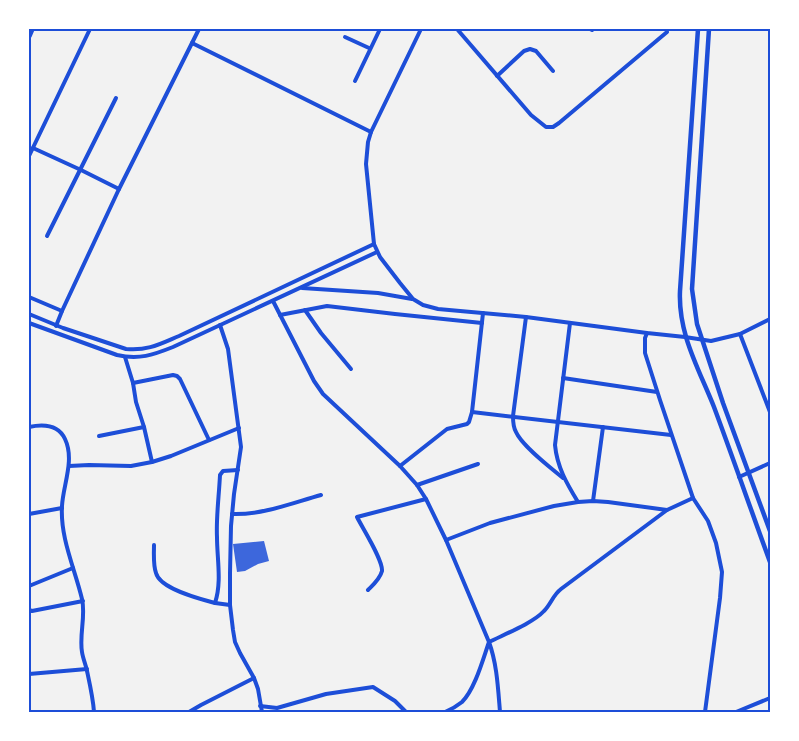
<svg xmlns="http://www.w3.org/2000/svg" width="799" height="741" font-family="Arial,sans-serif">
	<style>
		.building { fill: #3d67dc }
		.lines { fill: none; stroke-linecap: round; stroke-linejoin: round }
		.minor { stroke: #1d4ed8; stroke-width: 4 }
		.tertiary { stroke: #1d4ed8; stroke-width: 4.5 }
		.primary { stroke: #1d4ed8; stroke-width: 5.5 }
		.neatline { fill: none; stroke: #1d4ed8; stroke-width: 2 }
	</style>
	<rect width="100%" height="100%" fill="#f2f2f2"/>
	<polygon class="building" points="264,541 269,561 258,564 245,571 237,572 233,544"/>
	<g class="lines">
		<g class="minor">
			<polyline points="421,29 371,132 368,142 366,164 374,244 380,257 400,283 413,299 423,305 438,309 526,317 647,333 685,337 711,341 740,334 770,319"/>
			<polyline points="457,29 531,115 546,127 553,127 559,123 667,32"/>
			<polyline points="590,29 592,30"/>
			<polyline points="345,37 369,48"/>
			<polyline points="192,43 371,132"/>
			<polyline points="497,76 524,51 530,49 536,51 553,71"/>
			<polyline points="355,81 380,29"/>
			<polyline points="33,148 81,170 119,189"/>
			<polyline points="29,156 90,29"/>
			<polyline points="47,236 116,98"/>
			<polyline points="302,288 378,293 412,299"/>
			<polyline points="29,297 62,311 119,189 199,29"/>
			<path d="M 273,301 L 314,381 L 323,394 L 400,466 L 417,485 L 426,499 L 446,540 L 489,642 C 497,664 498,688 500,712"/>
			<polyline points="305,310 321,333 351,369"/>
			<polyline points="483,313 472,412 671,435"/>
			<path d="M 29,314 L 63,328 L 126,349 C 148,351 160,344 179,336 L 374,244"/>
			<polyline points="280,315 327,306 395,314 482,323"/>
			<path d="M 526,317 L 513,416 C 513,422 513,427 516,432 C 522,446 551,468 563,478"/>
			<path d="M 29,323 L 117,355 C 139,360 153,355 173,347 L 377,252"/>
			<path d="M 570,323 L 555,445 C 557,467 567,484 578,502"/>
			<polyline points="220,325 228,349 241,447 234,494 231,526 230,573 230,605 233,630 235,642 240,653 254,678 258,689 262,712"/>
			<polyline points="56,326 62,311"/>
			<polyline points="647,333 645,338 645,353 660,400 693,498 708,521 716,543 722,572 720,598 705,712"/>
			<polyline points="740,334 770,412"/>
			<polyline points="125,357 133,383 136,402 144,427 152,462"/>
			<polyline points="563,378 657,392"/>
			<polyline points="133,383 173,375 177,376 180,379 209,440"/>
			<path d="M 29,427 C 43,424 58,424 65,439 C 75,460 63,485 62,506 C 60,538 75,569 82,599 C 86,616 79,635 82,652 C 83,659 86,665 87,671 C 90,685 93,698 94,712"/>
			<polyline points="99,436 144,427"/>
			<polyline points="69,466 89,465 131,466 152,462 171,456 239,428"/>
			<polyline points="400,466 447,429 467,424 469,422 472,412"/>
			<polyline points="739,477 770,463"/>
			<polyline points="417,485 478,464"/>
			<polyline points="593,501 603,427"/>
			<polyline points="29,514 62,508"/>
			<path d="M 232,514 C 263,515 292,503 321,495"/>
			<polyline points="446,540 490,523 554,506 578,502 593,501 608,502 667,510 693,498"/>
			<path d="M 154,545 C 154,553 153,565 156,573 C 160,589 200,599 215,603 C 222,582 217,559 217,537 C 216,517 219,496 220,475 L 223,471 L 238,470"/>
			<polyline points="29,586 73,568"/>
			<path d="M 368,590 C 373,585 380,579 382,571 C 383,560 363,529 357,517 L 426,499"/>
			<polyline points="215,603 230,605"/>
			<polyline points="29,610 32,611 83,601"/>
			<polyline points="29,674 87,669"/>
			<polyline points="260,706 277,708 326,694 373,687 395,701 406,712"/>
			<polyline points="189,712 201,705 254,678"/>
			<path d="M 445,712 C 450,710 457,706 462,702 C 475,689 483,659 489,642 C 505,634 533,623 544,611 C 551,604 553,595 561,589 L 667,510"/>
			<polyline points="736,712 770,698"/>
		</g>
		<g class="tertiary">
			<path d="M 698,29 L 680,291 C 678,334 699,369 714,407 C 733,458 751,510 770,562"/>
			<polyline points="709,29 692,289 697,324 723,403 770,531"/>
		</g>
		<polyline class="primary" points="29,36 32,29"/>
	</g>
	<rect width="799" height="741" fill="none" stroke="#ffffff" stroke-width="60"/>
	<rect x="30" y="30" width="739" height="681" class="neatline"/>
</svg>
